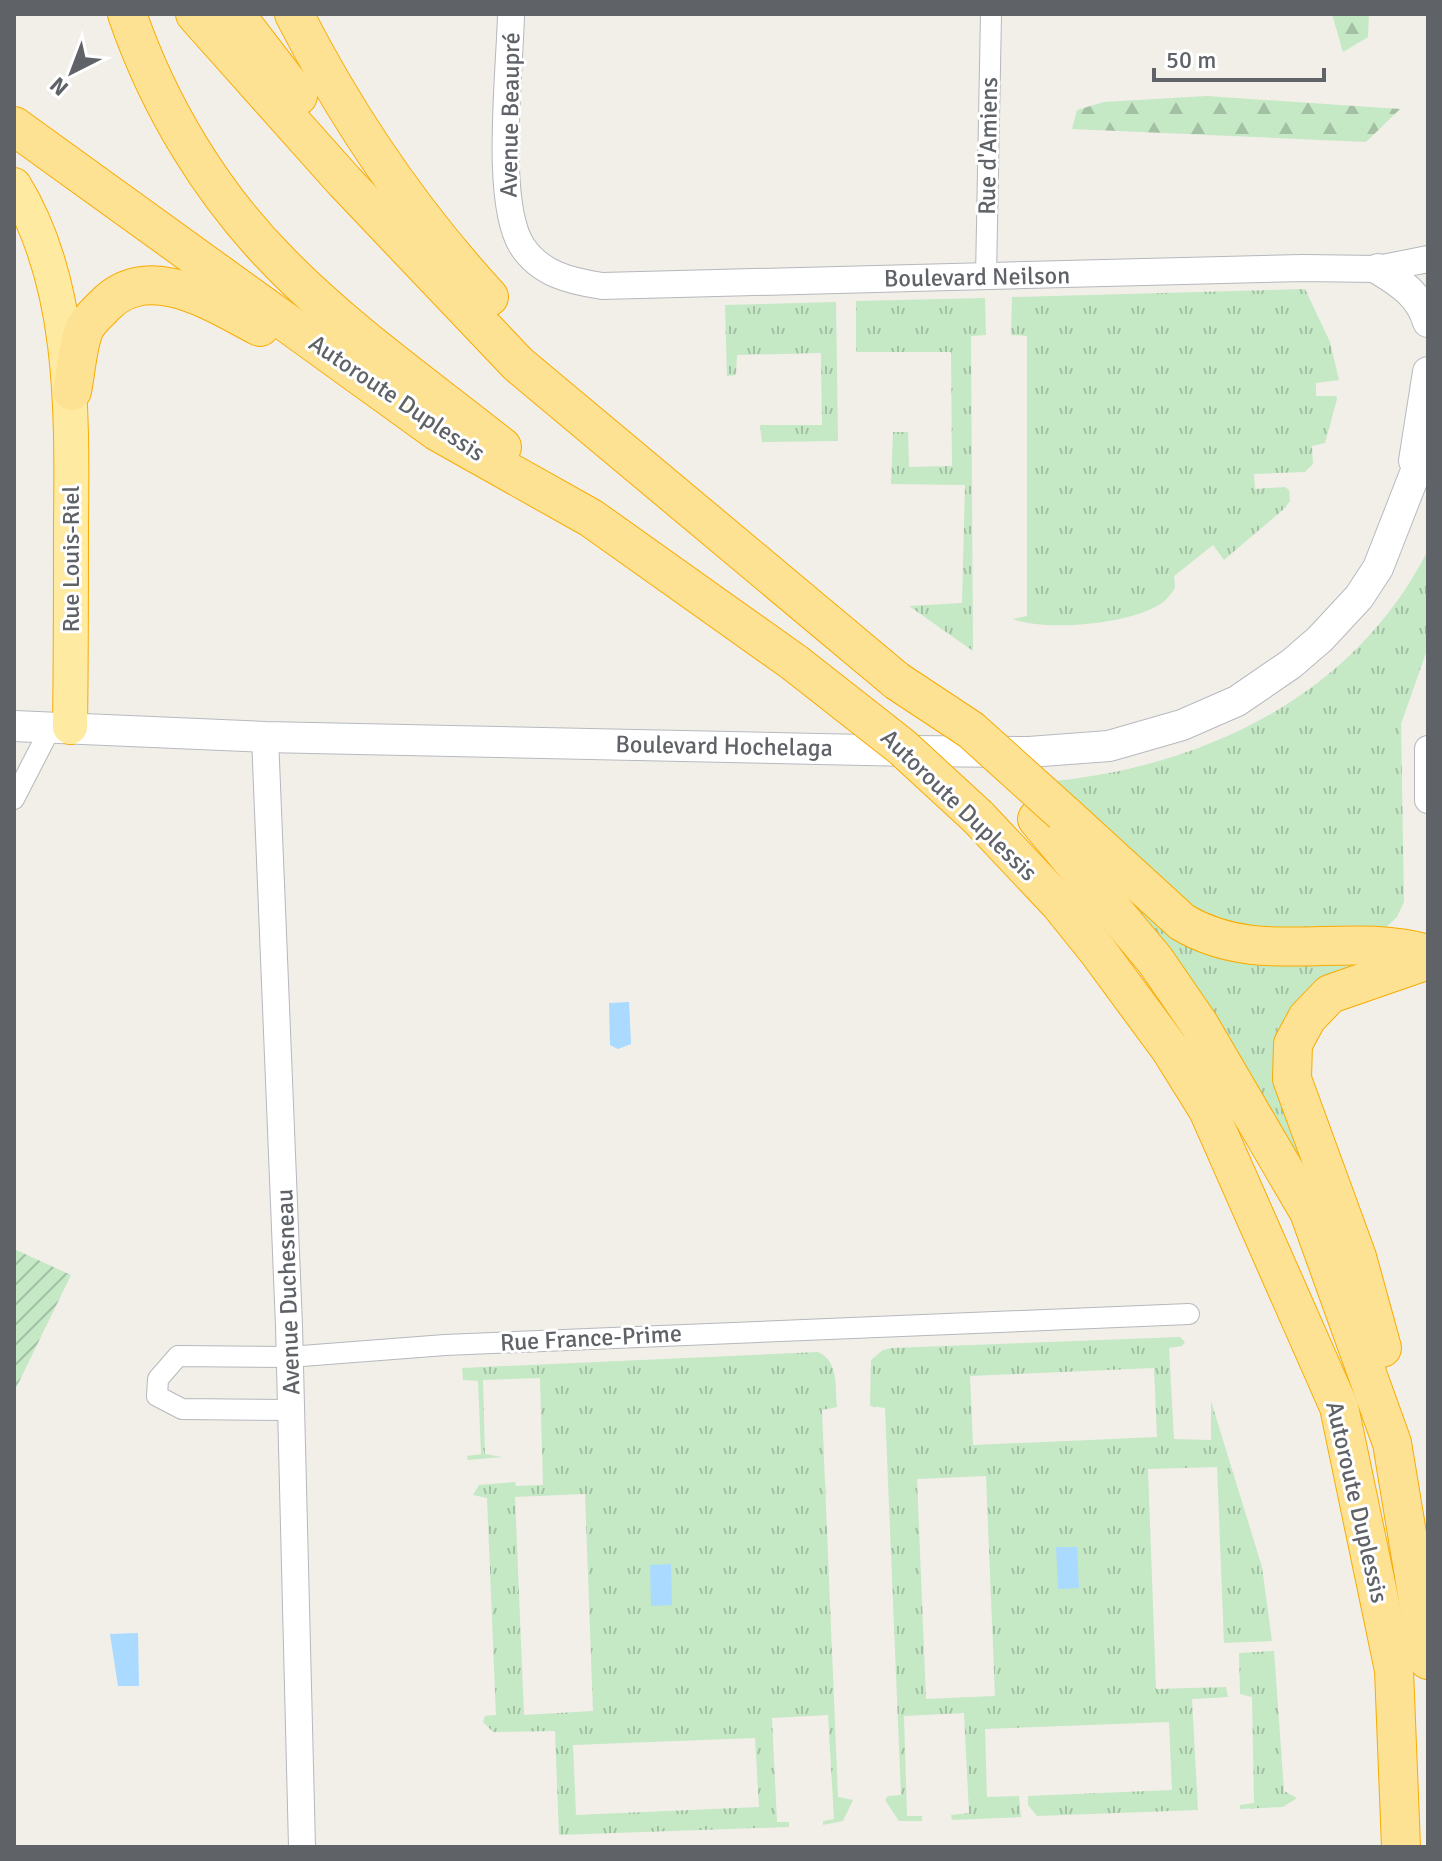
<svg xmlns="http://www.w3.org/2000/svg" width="1442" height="1861" font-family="Signika,sans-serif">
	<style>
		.grass { fill: url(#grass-tufts); fill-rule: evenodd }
		.forest { fill: url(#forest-firs) }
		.garden { fill: url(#garden-furrows) }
		.water { fill: #aadaff }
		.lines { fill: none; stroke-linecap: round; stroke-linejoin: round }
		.minor-casing { stroke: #b5b8bc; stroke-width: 22 }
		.tertiary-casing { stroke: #b5b8bc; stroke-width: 28 }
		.secondary-casing { stroke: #b6babf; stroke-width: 32 }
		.trunk-casing { stroke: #f9ab00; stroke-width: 36 }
		.motorway-casing { stroke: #f9ab00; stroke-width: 40 }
		.minor { stroke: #fff; stroke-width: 20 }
		.tertiary { stroke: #fff; stroke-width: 26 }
		.secondary { stroke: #fff; stroke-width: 30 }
		.trunk { stroke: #feeaa1; stroke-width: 34 }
		.motorway { stroke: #fde293; stroke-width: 38 }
		.motorway-bridge-casing { stroke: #f9ab00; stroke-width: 40; stroke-linecap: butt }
		.motorway-bridge { stroke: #fde293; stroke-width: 38 }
		.labels { text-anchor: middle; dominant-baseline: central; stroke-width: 6; stroke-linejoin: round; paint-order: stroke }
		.street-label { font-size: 24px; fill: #5f6368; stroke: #fff }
	</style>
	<defs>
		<pattern id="grass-tufts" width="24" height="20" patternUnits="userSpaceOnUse" patternTransform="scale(2)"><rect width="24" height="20" fill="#c5e8c5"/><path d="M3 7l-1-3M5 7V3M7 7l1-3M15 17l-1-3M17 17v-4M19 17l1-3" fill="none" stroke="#a3c0a4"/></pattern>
		<pattern id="forest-firs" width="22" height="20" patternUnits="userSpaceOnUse" patternTransform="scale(2)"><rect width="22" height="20" fill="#c5e8c5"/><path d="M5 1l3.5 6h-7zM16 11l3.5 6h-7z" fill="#a3c0a4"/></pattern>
		<pattern id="garden-furrows" width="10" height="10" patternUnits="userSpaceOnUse" patternTransform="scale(2)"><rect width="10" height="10" fill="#c5e8c5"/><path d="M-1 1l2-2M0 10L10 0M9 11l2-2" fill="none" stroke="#a3c0a4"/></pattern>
	</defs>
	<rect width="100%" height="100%" fill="#f1efe8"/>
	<g class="grass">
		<path d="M 1305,289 L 1330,342 L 1339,380 L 1316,383 L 1316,396 L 1336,396 L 1337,399 L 1325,443 L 1312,446 L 1313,464 L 1305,472 L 1254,474 L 1255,489 L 1285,487 L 1289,490 L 1290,501 L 1285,508 L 1224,560 L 1213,545 L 1174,576 L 1175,588 C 1171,593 1167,600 1162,603 C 1132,624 1046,632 1013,619 L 1027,616 L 1027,336 L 1011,335 L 1012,297 Z"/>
		<polygon points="985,298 986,335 971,336 973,651 909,606 962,603 965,485 891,484 893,432 908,432 909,467 952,466 951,352 856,352 856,301"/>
		<polygon points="836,302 838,441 762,442 760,425 822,425 821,353 737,355 736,375 727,376 725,305"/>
		<path d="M 1428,550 L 1428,647 L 1401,724 L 1404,902 L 1397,917 L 1381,932 L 1218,932 L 1045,782 C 1202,768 1354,697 1428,550 Z"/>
		<path d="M 1094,858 L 1165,920 L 1390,961 C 1346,967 1331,974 1297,1003 L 1333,1223 Z"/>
		<path d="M 1180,1337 L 1185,1342 L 1182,1346 L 1169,1348 L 1174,1439 L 1211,1440 L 1211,1401 L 1262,1567 L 1272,1641 L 1224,1643 L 1217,1467 L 1148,1469 L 1156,1689 L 1226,1687 L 1228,1697 L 1192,1699 L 1198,1810 L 1037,1816 L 1028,1805 L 1028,1796 L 1172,1790 L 1169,1722 L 985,1729 L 987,1797 L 1019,1796 L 1021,1817 L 952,1820 L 951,1815 L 969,1813 L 964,1713 L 904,1716 L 907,1816 L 922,1816 L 922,1821 L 899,1821 L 885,1800 L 888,1796 L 901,1795 L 885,1408 L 870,1406 L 871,1360 L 883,1350 L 892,1348 ZM 1154,1368 L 1157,1437 L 973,1445 L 970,1376 ZM 986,1476 L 995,1696 L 926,1699 L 917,1479 Z"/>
		<path d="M 818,1352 C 839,1362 835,1386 837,1407 L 822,1410 L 838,1797 L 853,1800 L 843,1821 L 823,1825 L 823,1821 L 834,1819 L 828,1715 L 772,1718 L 777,1822 L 789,1822 L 789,1827 L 559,1835 L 555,1731 L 493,1732 L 483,1722 L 485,1716 L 496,1715 L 487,1498 L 473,1495 L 479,1485 L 515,1482 L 516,1486 L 543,1485 L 540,1378 L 483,1380 L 485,1454 L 502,1457 L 468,1460 L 467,1456 L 481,1454 L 478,1381 L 463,1380 L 462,1368 ZM 585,1494 L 593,1711 L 524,1715 L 515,1497 ZM 755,1738 L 759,1807 L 576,1815 L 573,1745 Z"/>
		<polygon points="1274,1651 1284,1791 1297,1798 1283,1807 1240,1809 1240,1805 1254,1803 1252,1697 1240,1694 1239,1653"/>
	</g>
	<g class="forest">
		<polygon points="1369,14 1368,37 1343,52 1332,14"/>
		<polygon points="1207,96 1400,109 1366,142 1072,129 1077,110 1104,102"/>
	</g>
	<polygon class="garden" points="14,1249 71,1275 14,1392"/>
	<g class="water">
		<polygon points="629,1002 631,1044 618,1049 610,1045 609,1003"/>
		<polygon points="1056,1547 1077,1547 1079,1588 1058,1589"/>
		<polygon points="671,1564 672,1605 651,1606 650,1565"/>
		<polygon points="138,1633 139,1686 118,1686 110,1634"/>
	</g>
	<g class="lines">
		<g class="minor-casing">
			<g id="minor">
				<polyline points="986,277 991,14"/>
				<polyline points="14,799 51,727"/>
				<polyline points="292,1410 182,1409 157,1396 158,1379 178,1356 289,1357 445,1345 1189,1314"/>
			</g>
		</g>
		<g class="tertiary-casing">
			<g id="tertiary">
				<path d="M 511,14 C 510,69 494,202 522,246 C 540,274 570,281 602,286 L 1303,268 L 1378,269 L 1428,259"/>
				<polyline points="265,737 289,1326 302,1847"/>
				<polyline points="1428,749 1428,800"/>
			</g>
		</g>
		<g class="secondary-casing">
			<g id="secondary">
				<path d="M 1378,269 C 1401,283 1420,295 1428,322"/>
				<polyline points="1414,461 1428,372"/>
				<polyline points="14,726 265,737 911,751 1029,752 1109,746 1182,725 1237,701 1291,664 1320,639 1359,597 1378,568 1428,440"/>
			</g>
		</g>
		<g class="trunk-casing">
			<path id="trunk" d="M 14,185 C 75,284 72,415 71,527 C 71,594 71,661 70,727"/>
		</g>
		<g class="motorway-casing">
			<g id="motorway">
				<path d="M 127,14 C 159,107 212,195 282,265 C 348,332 428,388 502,447"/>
				<polyline points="195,14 344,181 518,364 897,681"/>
				<polyline points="235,14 298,96"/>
				<path d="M 294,14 C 347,118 410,211 489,297"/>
				<polyline points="14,126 438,432 591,518 795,663"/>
				<path d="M 72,391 C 76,372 77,348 84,330 C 87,322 97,313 103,307 C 148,258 215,304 260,327"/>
				<path d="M 1063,813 L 1182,922 C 1261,969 1344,930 1428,954"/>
				<polyline points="978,817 1060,904 1097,950 1170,1049 1208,1110 1339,1407 1394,1670 1401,1847"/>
				<polyline points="1037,819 1155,960 1199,1024 1309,1212 1392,1443 1428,1660"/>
				<polyline points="1382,1348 1357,1257 1292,1079 1293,1044 1307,1018 1330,994 1428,960"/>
			</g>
		</g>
		<use href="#minor" class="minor"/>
		<use href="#tertiary" class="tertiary"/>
		<use href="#secondary" class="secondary"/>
		<use href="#trunk" class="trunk"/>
		<use href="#motorway" class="motorway"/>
		<g class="motorway-bridge-casing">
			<g id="motorway-bridge">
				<polyline points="795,663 902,747 978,817"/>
				<polyline points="897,681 971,730 1063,813"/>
			</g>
		</g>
		<use href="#motorway-bridge" class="motorway-bridge"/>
	</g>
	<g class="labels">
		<g class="street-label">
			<text transform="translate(510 115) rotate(-89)">Avenue Beaupré</text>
			<text transform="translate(988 146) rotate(-89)">Rue d'Amiens</text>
			<text transform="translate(977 277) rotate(-1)">Boulevard Neilson</text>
			<text transform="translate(397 398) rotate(34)">Autoroute Duplessis</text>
			<text transform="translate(71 559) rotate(-90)">Rue Louis-Riel</text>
			<text transform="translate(724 746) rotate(1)">Boulevard Hochelaga</text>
			<text transform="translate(959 805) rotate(44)">Autoroute Duplessis</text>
			<text transform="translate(288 1292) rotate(-92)">Avenue Duchesneau</text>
			<text transform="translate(591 1338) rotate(-3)">Rue France-Prime</text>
			<text transform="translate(1357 1502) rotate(77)">Autoroute Duplessis</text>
		</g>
	</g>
	<rect width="1442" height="1861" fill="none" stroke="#5f6368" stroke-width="32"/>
	<g transform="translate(72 72) rotate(222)" stroke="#ffffff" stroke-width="6" paint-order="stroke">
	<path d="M0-6L14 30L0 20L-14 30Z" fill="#5f6368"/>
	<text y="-12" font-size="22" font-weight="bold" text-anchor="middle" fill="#5f6368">N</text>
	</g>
	<path d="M1154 68v12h170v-12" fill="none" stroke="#5f6368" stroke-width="4"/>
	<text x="1166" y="68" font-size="24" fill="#5f6368" stroke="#ffffff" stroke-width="6" paint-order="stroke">50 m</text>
</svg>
